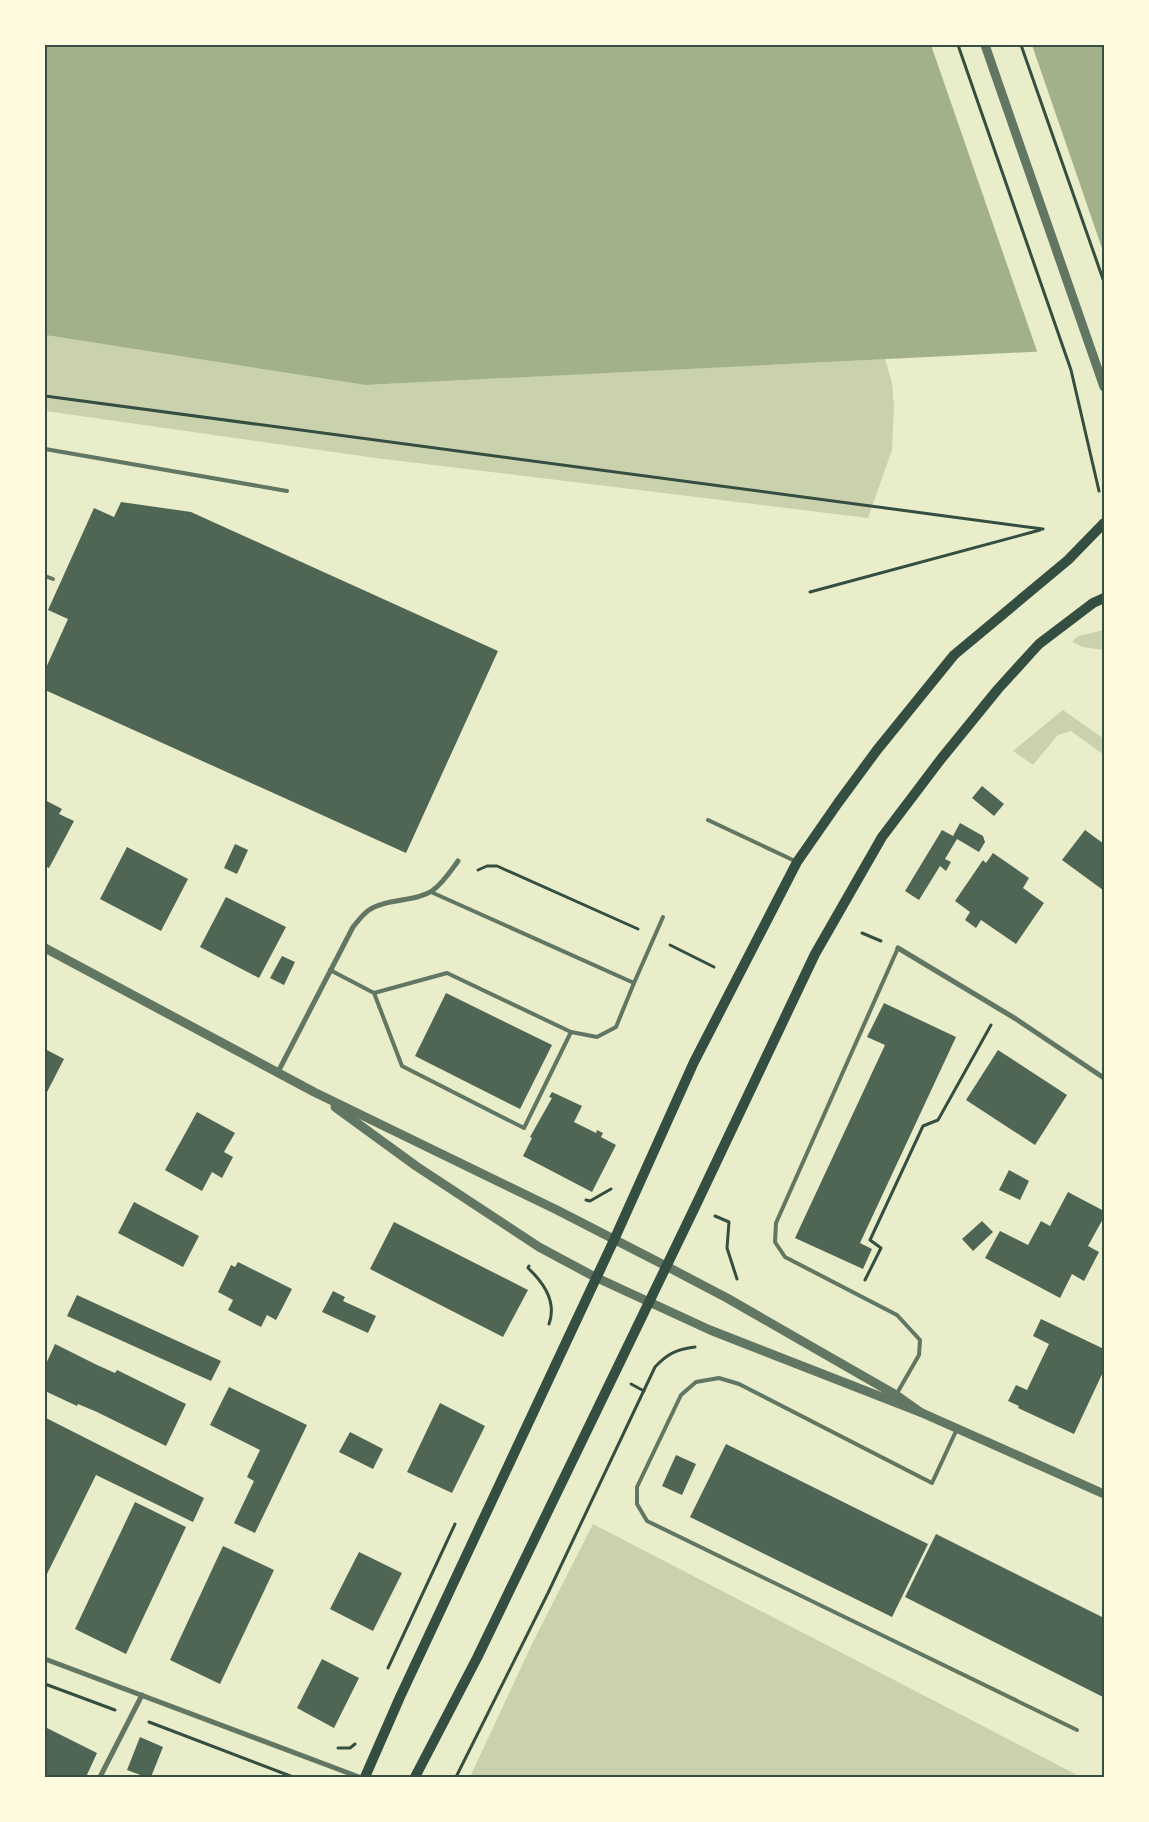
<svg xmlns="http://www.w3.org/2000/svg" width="1149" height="1822" font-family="'IBM Plex Sans',sans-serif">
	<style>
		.green { fill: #cad2ad }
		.water { fill: #a3b18a }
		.pier { fill: #e9edc9 }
		.building { fill: #4f6655 }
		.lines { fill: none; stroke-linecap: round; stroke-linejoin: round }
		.path { stroke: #344e41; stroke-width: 3 }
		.service { stroke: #617663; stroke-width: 4 }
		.minor { stroke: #617663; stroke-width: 5 }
		.tertiary { stroke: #617663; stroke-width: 9 }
		.secondary { stroke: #344e41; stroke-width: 10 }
		.neatline { fill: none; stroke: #344e41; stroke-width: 2 }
	</style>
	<rect width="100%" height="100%" fill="#e9edc9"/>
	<g class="green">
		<polygon points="45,335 365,385 885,359 892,383 894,406 892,450 868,518 376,458 45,411"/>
		<polygon points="1104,630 1104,650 1083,647 1072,642 1078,636"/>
		<polygon points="1063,710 1104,739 1104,755 1071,731 1058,735 1033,765 1013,751"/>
		<polygon points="593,1524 1081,1777 470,1777 532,1644"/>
	</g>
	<polygon class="water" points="45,45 1104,45 1104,333 1049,351 365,385 45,335"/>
	<polygon class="pier" points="931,45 1032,45 1104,254 1104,336 1050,354 1038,354"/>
	<g class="building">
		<polygon points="121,502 191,512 498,651 406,853 45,690 45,670 68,619 48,610 94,508 114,517"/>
		<polygon points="982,786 1004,804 994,816 972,798"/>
		<polygon points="45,800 62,809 59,814 74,821 49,868 45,866"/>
		<polygon points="960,823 983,836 985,842 979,852 957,839 945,859 951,862 946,871 940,866 919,900 905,891 942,830 953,836"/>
		<polygon points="1085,830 1104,844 1103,890 1062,860"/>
		<polygon points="235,844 248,850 237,874 224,868"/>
		<polygon points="127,847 188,879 161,931 100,899"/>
		<polygon points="993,853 1029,878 1023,888 1044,903 1016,944 981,920 976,928 965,920 970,912 955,901 983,860 986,863"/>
		<polygon points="226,897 286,927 259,978 200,947"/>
		<polygon points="282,956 295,962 284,985 270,978"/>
		<polygon points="446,993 552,1045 520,1109 415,1056"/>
		<polygon points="884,1003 956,1037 860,1243 872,1249 863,1269 795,1238 885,1045 867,1037"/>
		<polygon points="45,1049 64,1059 46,1094 45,1094"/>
		<polygon points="998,1050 1067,1095 1035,1145 966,1100"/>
		<polygon points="552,1092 582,1106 574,1122 596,1133 597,1130 603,1133 601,1137 616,1145 592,1192 523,1156 532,1138 530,1137 552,1098 549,1097"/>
		<polygon points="197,1112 235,1133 224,1152 233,1157 222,1178 212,1172 202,1191 165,1170"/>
		<polygon points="1009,1170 1029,1181 1020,1200 999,1190"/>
		<polygon points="1068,1192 1104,1211 1104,1217 1088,1246 1099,1252 1084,1281 1072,1274 1060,1298 985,1258 1000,1231 1028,1245 1041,1221 1050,1226"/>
		<polygon points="134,1202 199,1236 183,1267 118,1233"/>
		<polygon points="982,1221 993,1232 973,1251 962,1239"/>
		<polygon points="394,1222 528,1290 503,1337 370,1269"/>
		<polygon points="238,1262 292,1289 276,1320 267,1315 261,1327 228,1310 233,1300 218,1292 231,1265 235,1267"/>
		<polygon points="333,1291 345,1297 343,1301 376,1316 368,1333 322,1312"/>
		<polygon points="77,1295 221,1361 211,1381 67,1316"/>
		<polygon points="1041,1319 1104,1349 1104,1370 1074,1434 1018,1408 1019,1406 1008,1401 1016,1385 1027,1390 1049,1344 1033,1336"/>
		<polygon points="55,1344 97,1365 115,1373 117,1370 186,1404 166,1446 97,1412 78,1404 77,1406 45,1391 45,1366"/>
		<polygon points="229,1387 307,1425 255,1533 234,1523 254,1481 247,1477 260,1450 210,1425"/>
		<polygon points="440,1403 485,1426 452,1493 407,1472"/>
		<polygon points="46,1418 204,1498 193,1522 96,1475 45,1578"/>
		<polygon points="350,1432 383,1449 373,1469 339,1452"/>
		<polygon points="726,1444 928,1544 892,1617 690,1517"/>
		<polygon points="676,1455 696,1464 682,1495 662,1486"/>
		<polygon points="135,1502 186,1527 126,1654 75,1629"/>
		<polygon points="936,1534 1104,1618 1103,1697 905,1597"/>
		<polygon points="223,1546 274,1570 220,1684 170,1660"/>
		<polygon points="359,1552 402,1573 373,1631 330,1609"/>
		<polygon points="322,1659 359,1678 334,1728 297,1708"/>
		<polygon points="45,1727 97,1753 86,1777 45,1777"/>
		<polygon points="140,1737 163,1747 151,1777 146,1777 127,1770"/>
	</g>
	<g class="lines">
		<g class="path">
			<polyline points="958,45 1071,370 1099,491"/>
			<polyline points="1021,45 1104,282"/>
			<polyline points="45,396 1043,529"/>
			<polyline points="810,592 1040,530"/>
			<polyline points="478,870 487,866 497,866 638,929"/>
			<polyline points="862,933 881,941"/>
			<polyline points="670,945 714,967"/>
			<polyline points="586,1200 590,1201 611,1189"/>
			<polyline points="715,1216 729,1222 727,1248 737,1279"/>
			<path d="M 529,1266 L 528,1268 C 543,1282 557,1302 549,1324"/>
			<polyline points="865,1280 881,1248 870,1240 923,1126 938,1120 991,1025"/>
			<polyline points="631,1384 644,1391"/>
			<polyline points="388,1668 455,1524"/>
			<polyline points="45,1684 115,1710"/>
			<polyline points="149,1722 293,1777"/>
			<polyline points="338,1748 350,1748 355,1744"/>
			<path d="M 456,1777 L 548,1593 L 655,1367 C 667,1354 677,1349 695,1347"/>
		</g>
		<g class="service">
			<polyline points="45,449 287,491"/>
			<polyline points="45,576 53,579"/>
			<polyline points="708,820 795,861"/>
			<polyline points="431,892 634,983 616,1027 597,1037 571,1032"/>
			<polyline points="330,970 374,993 402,1066 524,1128 571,1032 447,973 374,993"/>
			<polyline points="634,983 663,917"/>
			<polyline points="896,1395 919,1355 920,1340 897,1315 785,1257 775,1242 776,1223 898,948"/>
			<polyline points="957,1429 932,1483 739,1384 719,1378 696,1382 681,1395 637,1487 637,1504 647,1521 1077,1730"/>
		</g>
		<g class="minor">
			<polyline points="898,948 1016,1019 1104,1078"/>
			<path d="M 278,1072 L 353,927 C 358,921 363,914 369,910 C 388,898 415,902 432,891 C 443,883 450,872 458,861"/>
			<polyline points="45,1659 359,1777"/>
			<polyline points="100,1777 142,1695"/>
		</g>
		<g class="tertiary">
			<polyline points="985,45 1104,387"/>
			<polyline points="45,948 314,1092 557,1210 666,1266 727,1298 896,1395 920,1412"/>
			<polyline points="335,1107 416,1166 539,1247 595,1277 710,1330 920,1412 1104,1494"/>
		</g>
		<g class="secondary">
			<polyline points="365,1777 400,1697 614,1240 694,1062 797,862 838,803 877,750 954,655 1068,560 1104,523"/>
			<polyline points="415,1777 477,1658 695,1207 815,954 882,837 941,759 998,689 1039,644 1093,603 1104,598"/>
		</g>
	</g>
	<rect width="1149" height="1822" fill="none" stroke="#fefae0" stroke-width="92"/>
	<rect x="46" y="46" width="1057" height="1730" class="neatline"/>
</svg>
